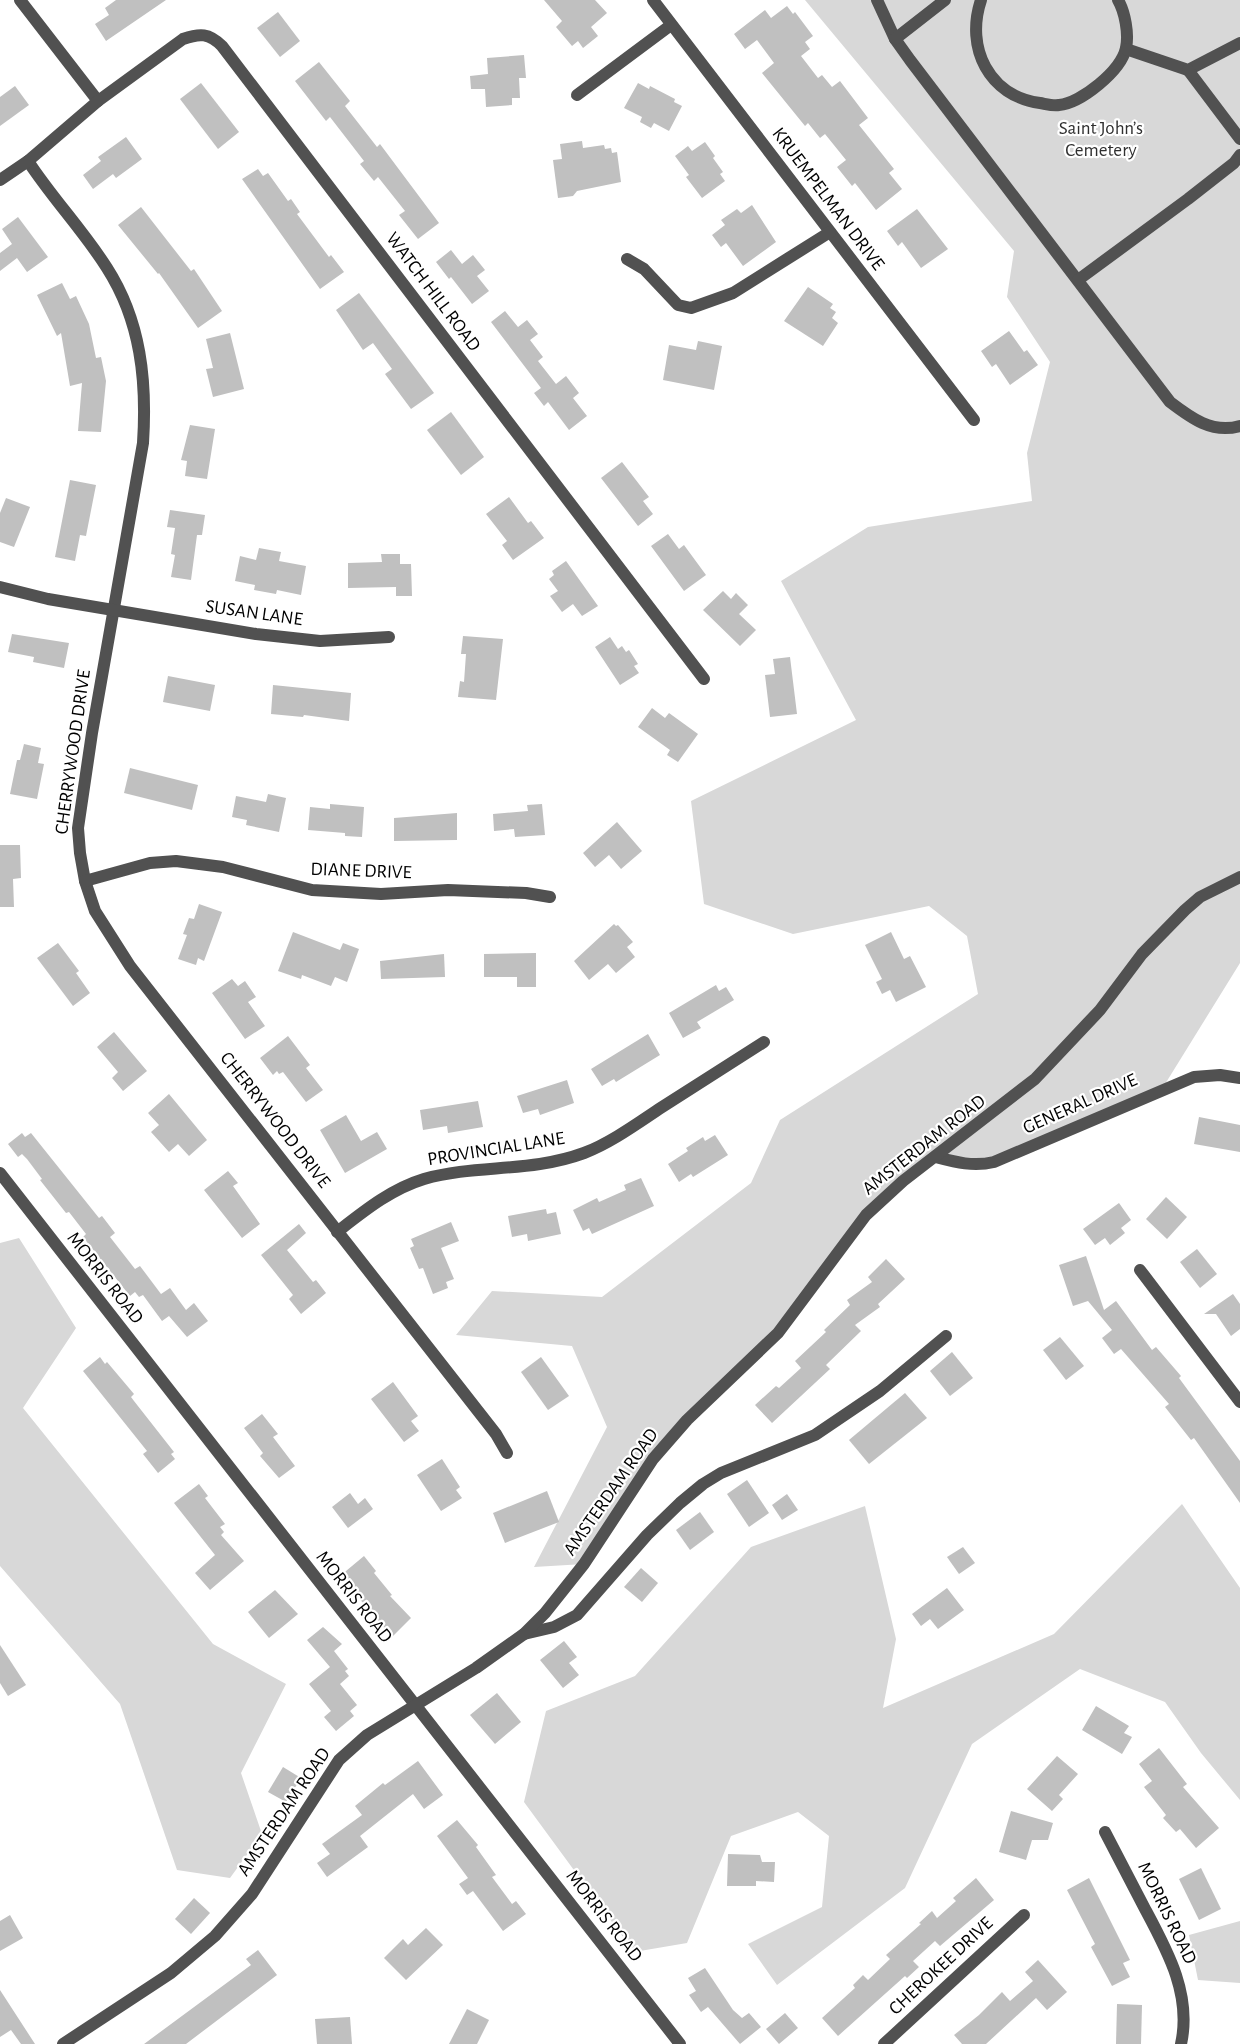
<svg xmlns="http://www.w3.org/2000/svg" width="1240" height="2044" font-family="'Alegreya Sans',sans-serif">
	<style>
		.green { fill: #d8d8d8 }
		.building { fill: #c0c0c0 }
		.lines { fill: none; stroke-linecap: round; stroke-linejoin: round }
		.minor { stroke: #515151; stroke-width: 12 }
		.labels { text-anchor: middle; dominant-baseline: central; stroke-width: 4.5; stroke-linejoin: round; paint-order: stroke }
		.park-label { font-size: 19px; fill: #2f2f2f; stroke: #fff }
		.street-label { font-size: 19px; fill: #000; stroke: #fff }
	</style>
	<rect width="100%" height="100%" fill="#fff"/>
	<g class="green">
		<polygon points="805,0 1240,0 1240,963 1162,1089 994,1162 936,1157 882,1199 809,1295 687,1420 584,1564 534,1567 607,1427 572,1346 456,1335 492,1291 602,1297 751,1183 780,1120 978,994 967,936 929,906 793,934 704,904 691,801 856,720 781,581 868,527 1032,501 1027,453 1050,362 1007,297 1014,251"/>
		<polygon points="19,1238 76,1328 23,1408 213,1644 286,1684 241,1773 262,1834 230,1878 177,1870 120,1704 0,1566 0,1243"/>
		<polygon points="1182,1504 1240,1588 1240,1800 1201,1753 1165,1702 1080,1669 972,1744 905,1888 777,1985 748,1944 822,1907 829,1836 798,1812 731,1836 687,1943 634,1952 524,1802 546,1711 635,1676 751,1547 865,1506 896,1639 883,1708 1054,1634"/>
		<polygon points="1240,1921 1240,1983 1198,1980 1189,1935"/>
	</g>
	<g class="building">
		<polygon points="116,0 166,0 106,41 95,24 109,15 105,8"/>
		<polygon points="544,0 595,0 607,13 591,27 598,36 583,48 578,41 572,46 556,27 562,21"/>
		<polygon points="787,6 793,14 795,12 813,36 805,42 810,49 801,56 818,78 822,75 832,87 840,81 868,118 859,125 894,169 889,173 902,189 876,210 855,183 852,186 837,167 846,160 825,134 820,138 808,123 805,126 762,73 774,63 757,40 745,49 734,34 765,10 771,18"/>
		<polygon points="278,12 300,41 280,57 257,28"/>
		<polygon points="524,55 526,78 519,78 520,98 512,98 512,105 486,107 485,89 471,89 470,76 488,74 487,58"/>
		<polygon points="319,62 350,101 345,106 377,147 380,144 439,223 418,239 399,215 405,211 378,177 374,181 360,164 364,161 330,117 326,121 295,81"/>
		<polygon points="201,83 239,132 218,149 180,99"/>
		<polygon points="638,83 649,89 650,86 675,99 674,102 682,106 669,131 654,123 651,128 640,122 642,117 624,108"/>
		<polygon points="15,86 29,105 0,126 0,97"/>
		<polygon points="126,137 142,159 116,178 113,174 93,189 83,175 101,161 98,157"/>
		<polygon points="582,141 583,148 604,145 605,149 611,148 612,153 617,152 621,182 577,191 573,196 558,198 553,160 562,159 560,144"/>
		<polygon points="705,142 715,156 713,158 723,172 720,174 725,181 702,198 686,177 689,175 675,156 688,146 692,151"/>
		<polygon points="258,169 263,176 268,173 288,201 291,199 300,212 297,214 329,257 331,255 344,272 320,289 242,179"/>
		<polygon points="752,205 776,242 743,266 726,243 721,247 712,235 725,225 721,220 737,209 741,213"/>
		<polygon points="141,207 191,271 194,269 222,311 198,328 159,273 158,274 118,225"/>
		<polygon points="917,209 948,249 921,268 902,242 898,246 887,231"/>
		<polygon points="18,217 48,257 27,272 17,258 0,271 0,253 12,244 2,229"/>
		<polygon points="451,250 462,264 473,255 485,270 477,276 489,291 472,304 451,277 449,279 436,262"/>
		<polygon points="62,283 70,299 76,296 89,324 96,358 101,357 106,381 101,432 78,431 82,383 70,386 61,333 57,336 37,295"/>
		<polygon points="808,287 833,304 830,308 836,312 832,318 838,323 823,346 784,321"/>
		<polygon points="359,293 434,393 411,409 385,374 392,369 373,343 363,350 336,310"/>
		<polygon points="505,311 518,327 527,320 538,334 530,340 543,357 538,361 556,384 566,376 579,393 573,398 587,416 569,430 548,402 544,406 534,393 541,388 491,322"/>
		<polygon points="1009,331 1024,352 1027,350 1038,365 1010,385 996,364 992,367 981,351"/>
		<polygon points="230,333 244,389 213,397 206,369 213,368 206,339"/>
		<polygon points="698,341 722,346 714,390 663,380 669,345 696,350"/>
		<polygon points="451,412 484,457 461,475 427,430"/>
		<polygon points="190,425 215,429 207,479 185,476 187,461 181,460"/>
		<polygon points="622,462 649,497 643,501 653,514 638,526 601,478"/>
		<polygon points="70,480 96,485 86,536 80,535 75,561 55,557"/>
		<polygon points="509,497 528,523 531,521 544,538 513,560 502,545 507,541 486,514"/>
		<polygon points="6,498 30,507 14,547 0,542 0,513"/>
		<polygon points="170,510 205,515 202,535 197,535 191,580 171,577 175,555 171,554 175,528 167,527"/>
		<polygon points="668,534 679,549 684,545 706,575 684,591 651,546"/>
		<polygon points="259,548 281,552 279,561 306,566 301,595 277,590 276,594 254,590 255,585 235,581 240,556 256,560"/>
		<polygon points="381,554 400,554 400,564 411,564 412,596 396,596 396,587 348,588 348,563 382,562"/>
		<polygon points="566,561 598,606 582,616 573,604 562,612 550,596 558,591 549,579 554,575 552,571"/>
		<polygon points="723,591 731,599 736,593 748,605 739,614 756,630 740,646 703,610"/>
		<polygon points="12,634 69,643 64,668 33,662 34,657 8,652"/>
		<polygon points="463,636 503,639 496,700 458,697 460,681 464,682 466,654 461,654"/>
		<polygon points="610,637 618,649 622,646 626,652 629,650 638,664 634,666 639,673 620,685 595,647"/>
		<polygon points="790,657 797,714 770,717 765,675 775,674 773,659"/>
		<polygon points="168,676 215,685 210,711 163,702"/>
		<polygon points="273,685 351,693 349,721 304,715 303,717 271,714"/>
		<polygon points="652,708 665,718 669,713 698,734 678,762 667,755 670,750 638,727"/>
		<polygon points="24,744 41,748 38,763 44,764 37,799 10,794 17,760 20,760"/>
		<polygon points="130,768 198,785 192,810 124,793"/>
		<polygon points="268,794 286,798 279,832 246,825 247,820 232,817 236,796 266,802"/>
		<polygon points="330,804 364,807 362,837 345,836 345,833 308,830 310,807 330,809"/>
		<polygon points="542,804 545,835 515,837 514,829 494,831 493,814 528,811 527,805"/>
		<polygon points="457,813 457,840 394,841 394,818"/>
		<polygon points="617,822 642,851 621,869 609,855 595,867 583,853"/>
		<polygon points="0,845 20,845 21,878 13,879 14,907 0,907"/>
		<polygon points="199,904 222,912 204,961 198,958 196,965 178,959 187,935 183,934 189,918 194,919"/>
		<polygon points="614,924 616,926 618,925 633,942 627,947 635,957 616,973 608,964 589,980 574,961"/>
		<polygon points="293,932 340,950 343,943 359,949 347,982 335,977 331,986 302,975 301,979 278,971"/>
		<polygon points="891,932 904,959 910,956 926,987 896,1002 890,990 882,994 876,982 882,979 865,945"/>
		<polygon points="58,943 79,971 76,973 90,993 73,1006 37,958"/>
		<polygon points="536,953 536,987 517,987 517,977 484,977 484,954"/>
		<polygon points="444,954 445,977 381,979 380,961"/>
		<polygon points="232,979 238,986 245,981 256,997 248,1002 265,1026 245,1039 212,993"/>
		<polygon points="716,985 719,991 726,987 734,1000 697,1022 701,1028 683,1038 669,1013"/>
		<polygon points="114,1032 147,1071 123,1091 112,1078 118,1072 97,1047"/>
		<polygon points="648,1034 660,1055 616,1082 614,1079 602,1086 591,1069"/>
		<polygon points="288,1036 310,1065 306,1068 323,1090 306,1102 283,1072 279,1074 277,1071 273,1075 260,1058"/>
		<polygon points="567,1080 574,1103 540,1115 538,1109 523,1113 517,1096"/>
		<polygon points="169,1094 207,1140 189,1156 178,1144 169,1152 151,1132 159,1125 148,1113"/>
		<polygon points="478,1101 483,1127 448,1133 447,1126 423,1130 420,1110"/>
		<polygon points="346,1115 361,1141 377,1132 387,1149 345,1173 320,1130"/>
		<polygon points="1199,1117 1240,1125 1240,1152 1194,1144"/>
		<polygon points="22,1133 25,1137 31,1133 99,1218 102,1216 115,1233 110,1237 135,1269 140,1266 161,1294 170,1288 186,1310 194,1303 208,1321 187,1337 169,1316 162,1321 143,1295 139,1297 135,1292 130,1296 83,1237 86,1234 69,1212 66,1213 40,1180 42,1179 27,1159 22,1154 18,1157 8,1144"/>
		<polygon points="715,1135 728,1155 693,1177 691,1174 679,1182 668,1164 688,1151 686,1148 703,1137 705,1141"/>
		<polygon points="228,1171 238,1183 233,1186 260,1224 242,1238 204,1190"/>
		<polygon points="641,1178 654,1206 592,1234 589,1228 583,1231 573,1210 597,1198 599,1202 626,1190 624,1185"/>
		<polygon points="1166,1197 1187,1217 1167,1239 1146,1219"/>
		<polygon points="1119,1203 1131,1220 1121,1228 1125,1233 1110,1245 1105,1238 1095,1245 1083,1229"/>
		<polygon points="546,1209 547,1214 556,1212 561,1234 528,1241 527,1234 512,1237 508,1216"/>
		<polygon points="451,1222 459,1241 441,1248 454,1279 446,1282 448,1288 433,1294 423,1268 419,1269 410,1248 414,1246 411,1239"/>
		<polygon points="299,1224 306,1233 287,1250 313,1282 316,1280 326,1293 301,1314 289,1299 293,1295 261,1255"/>
		<polygon points="1197,1249 1217,1274 1200,1288 1180,1262"/>
		<polygon points="1086,1256 1104,1310 1116,1301 1152,1350 1156,1347 1181,1376 1179,1378 1240,1461 1240,1503 1194,1438 1191,1440 1165,1407 1169,1404 1121,1349 1114,1354 1102,1338 1112,1330 1088,1301 1073,1306 1059,1265"/>
		<polygon points="886,1259 905,1279 878,1304 880,1307 855,1325 861,1331 826,1365 830,1369 772,1423 755,1405 776,1386 779,1388 801,1368 795,1361 826,1332 824,1330 850,1305 847,1300 872,1282 868,1277"/>
		<polygon points="1233,1294 1240,1304 1240,1329 1231,1336 1216,1314 1204,1314"/>
		<polygon points="1060,1337 1084,1366 1066,1380 1043,1350"/>
		<polygon points="952,1352 973,1378 950,1396 930,1371"/>
		<polygon points="100,1357 105,1364 107,1362 134,1394 131,1397 134,1401 174,1452 171,1454 175,1459 158,1473 143,1454 147,1451 83,1371"/>
		<polygon points="541,1357 569,1396 548,1410 521,1372"/>
		<polygon points="393,1382 418,1416 411,1421 419,1431 404,1442 371,1399"/>
		<polygon points="905,1393 927,1418 869,1464 849,1440"/>
		<polygon points="262,1414 278,1434 273,1437 295,1466 279,1478 260,1456 263,1453 244,1428"/>
		<polygon points="442,1459 460,1487 456,1490 462,1498 441,1511 417,1475"/>
		<polygon points="747,1480 769,1513 749,1527 727,1494"/>
		<polygon points="199,1484 208,1496 205,1498 225,1524 220,1527 224,1532 221,1535 244,1561 210,1590 195,1573 215,1555 174,1503"/>
		<polygon points="547,1491 559,1522 505,1543 493,1513"/>
		<polygon points="350,1493 358,1504 365,1498 373,1509 348,1528 332,1507"/>
		<polygon points="787,1494 798,1510 782,1520 772,1505"/>
		<polygon points="700,1512 714,1532 690,1550 676,1530"/>
		<polygon points="963,1547 975,1563 959,1574 947,1557"/>
		<polygon points="364,1556 376,1571 374,1573 392,1595 390,1596 411,1618 392,1637 340,1576"/>
		<polygon points="641,1568 658,1583 642,1602 624,1587"/>
		<polygon points="947,1588 964,1610 938,1629 930,1619 921,1626 912,1614"/>
		<polygon points="275,1590 298,1614 269,1638 248,1612"/>
		<polygon points="323,1627 342,1644 334,1651 348,1669 345,1671 349,1676 340,1684 357,1705 350,1711 354,1716 336,1731 324,1717 331,1711 309,1684 330,1667 307,1640"/>
		<polygon points="564,1641 577,1657 569,1663 579,1675 563,1688 540,1660"/>
		<polygon points="0,1645 26,1685 8,1696 0,1683"/>
		<polygon points="497,1693 521,1722 495,1744 470,1715"/>
		<polygon points="1096,1706 1129,1726 1124,1733 1132,1737 1122,1754 1082,1730"/>
		<polygon points="1159,1748 1187,1784 1183,1787 1219,1828 1196,1848 1180,1829 1176,1832 1163,1818 1166,1815 1144,1787 1152,1781 1139,1764"/>
		<polygon points="1057,1756 1078,1774 1059,1795 1063,1799 1052,1811 1027,1789"/>
		<polygon points="418,1761 443,1795 424,1809 413,1794 360,1836 368,1847 327,1877 317,1863 330,1854 322,1844 362,1815 355,1806 383,1783 385,1785"/>
		<polygon points="283,1767 301,1778 286,1802 268,1792"/>
		<polygon points="1011,1811 1053,1823 1048,1840 1032,1840 1026,1860 999,1852"/>
		<polygon points="457,1820 478,1845 476,1847 496,1875 492,1877 512,1904 516,1901 526,1914 503,1931 473,1891 467,1895 459,1884 468,1878 437,1836"/>
		<polygon points="728,1854 760,1855 762,1862 775,1862 774,1882 756,1881 756,1886 727,1886"/>
		<polygon points="1201,1868 1221,1909 1199,1920 1179,1879"/>
		<polygon points="976,1878 994,1900 940,1946 935,1941 913,1961 919,1967 907,1978 905,1976 838,2036 822,2018 855,1988 853,1985 863,1975 868,1980 890,1959 886,1955 921,1924 919,1923 932,1911 937,1918 956,1901 953,1898"/>
		<polygon points="1089,1878 1130,1960 1123,1963 1130,1977 1112,1986 1091,1947 1095,1944 1067,1890"/>
		<polygon points="194,1898 210,1913 191,1934 175,1919"/>
		<polygon points="10,1915 23,1938 0,1951 0,1921"/>
		<polygon points="426,1928 443,1945 406,1980 384,1958 403,1939 408,1945"/>
		<polygon points="258,1950 277,1975 186,2044 144,2044 251,1965 246,1959"/>
		<polygon points="1038,1960 1067,1992 1047,2010 1036,1998 986,2044 962,2044 954,2035 979,2015 1002,1992 1010,2001 1033,1981 1025,1972"/>
		<polygon points="705,1968 733,2010 742,2018 749,2013 761,2027 740,2044 708,2007 701,2012 689,1995 696,1991 688,1978"/>
		<polygon points="0,1990 35,2044 21,2044 11,2030 0,2037"/>
		<polygon points="1117,2004 1142,2005 1141,2044 1116,2044"/>
		<polygon points="467,2009 489,2020 477,2044 449,2044"/>
		<polygon points="785,2013 798,2028 779,2044 766,2029"/>
		<polygon points="350,2017 352,2044 317,2044 315,2019"/>
	</g>
	<g class="lines">
		<g class="minor">
			<polyline points="20,0 98,101"/>
			<polyline points="653,0 974,420"/>
			<path d="M 877,0 L 895,39 L 910,60 L 1170,402 C 1191,418 1212,434 1240,426"/>
			<path d="M 981,0 C 965,48 989,96 1040,103 C 1046,104 1053,106 1059,105 C 1081,103 1121,71 1126,48 C 1129,34 1125,12 1118,0"/>
			<polyline points="895,39 945,0"/>
			<polyline points="1126,49 1188,70 1240,43"/>
			<polyline points="1188,70 1240,139"/>
			<polyline points="577,95 671,25"/>
			<path d="M 28,161 C 52,198 83,230 107,268 C 141,321 147,381 143,443 L 92,733 L 78,828 L 80,853 L 85,881 L 95,911 L 130,966 L 496,1434 L 507,1453"/>
			<path d="M 0,180 L 28,161 L 98,101 L 183,39 C 200,33 209,33 222,46 L 704,679"/>
			<polyline points="627,259 644,269 678,305 691,308 733,293 830,232"/>
			<polyline points="1078,280 1188,199 1234,163 1240,155"/>
			<polyline points="0,587 48,599 256,634 320,641 389,637"/>
			<polyline points="85,881 150,863 176,861 223,867 312,890 381,894 448,890 526,893 550,897"/>
			<path d="M 936,1157 C 955,1162 973,1167 994,1162 L 1194,1077 L 1220,1075 L 1240,1078"/>
			<polyline points="0,1173 680,2044"/>
			<path d="M 337,1232 C 364,1211 391,1189 424,1179 C 476,1164 530,1173 584,1153 C 610,1143 635,1125 659,1109 C 694,1087 729,1064 764,1042"/>
			<polyline points="1140,1270 1240,1402"/>
			<polyline points="524,1634 554,1627 577,1615 647,1535 680,1503 703,1484 721,1473 815,1435 880,1391 946,1336"/>
			<path d="M 1105,1832 C 1118,1857 1131,1882 1144,1907 C 1167,1950 1192,1994 1181,2044"/>
			<polyline points="63,2044 171,1973 215,1936 252,1894 339,1760 367,1735 476,1668 524,1634 545,1613 584,1564 653,1459 687,1420 778,1333 866,1215 903,1181 1035,1079 1100,1010 1142,954 1185,910 1200,897 1240,877"/>
			<polyline points="884,2044 1024,1915"/>
		</g>
	</g>
	<g class="labels">
		<g class="park-label">
			<text x="1101" y="128">Saint John’s<tspan x="1101" dy="22">Cemetery</tspan></text>
		</g>
		<g class="street-label">
			<text transform="translate(828 199) rotate(53)">KRUEMPELMAN DRIVE</text>
			<text transform="translate(433 292) rotate(53)">WATCH HILL ROAD</text>
			<text transform="translate(254 613) rotate(8)">SUSAN LANE</text>
			<text transform="translate(73 752) rotate(-82)">CHERRYWOOD DRIVE</text>
			<text transform="translate(361 871) rotate(2)">DIANE DRIVE</text>
			<text transform="translate(1080 1104) rotate(-24)">GENERAL DRIVE</text>
			<text transform="translate(275 1120) rotate(52)">CHERRYWOOD DRIVE</text>
			<text transform="translate(924 1145) rotate(-38)">AMSTERDAM ROAD</text>
			<text transform="translate(496 1149) rotate(-9)">PROVINCIAL LANE</text>
			<text transform="translate(105 1278) rotate(52)">MORRIS ROAD</text>
			<text transform="translate(611 1492) rotate(-55)">AMSTERDAM ROAD</text>
			<text transform="translate(354 1597) rotate(52)">MORRIS ROAD</text>
			<text transform="translate(284 1812) rotate(-56)">AMSTERDAM ROAD</text>
			<text transform="translate(1167 1913) rotate(64)">MORRIS ROAD</text>
			<text transform="translate(604 1916) rotate(52)">MORRIS ROAD</text>
			<text transform="translate(941 1966) rotate(-43)">CHEROKEE DRIVE</text>
		</g>
	</g>
</svg>
